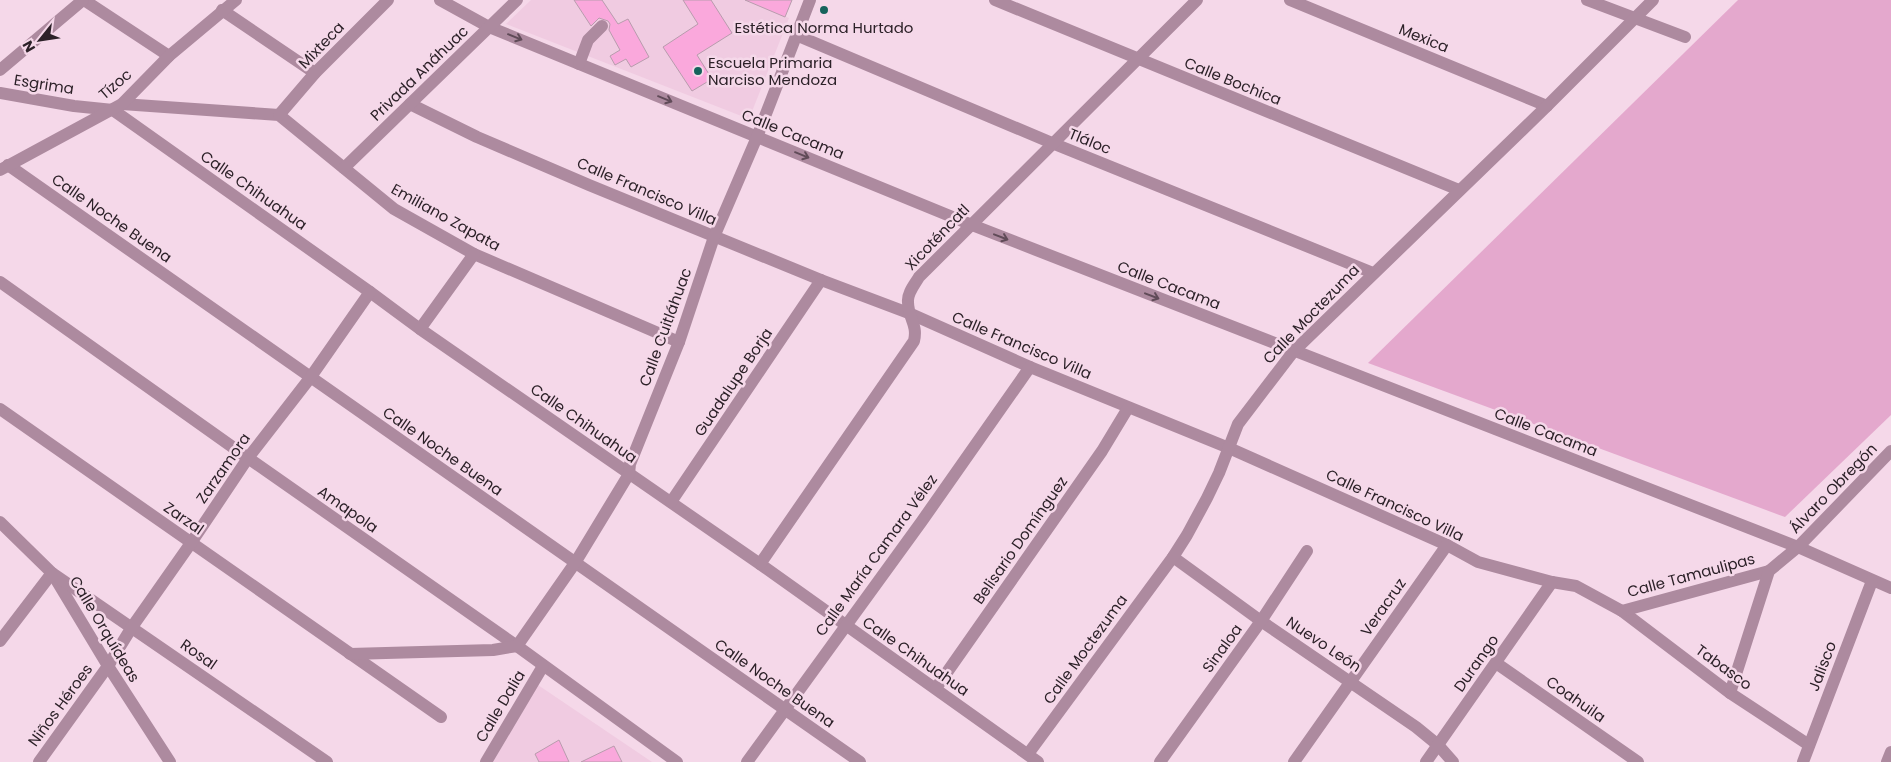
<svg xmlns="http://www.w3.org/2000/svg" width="1891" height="762" font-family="Poppins,sans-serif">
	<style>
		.built { fill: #f0cbe1 }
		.green { fill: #e4a8cd }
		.building { fill: #faa8dc; stroke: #b89cad }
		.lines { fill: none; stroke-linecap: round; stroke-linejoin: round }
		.minor { stroke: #ad8a9f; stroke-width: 12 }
		.oneway { stroke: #604b58 }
		.poi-dot { fill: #16635c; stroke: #f5d8e9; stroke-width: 2 }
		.labels { text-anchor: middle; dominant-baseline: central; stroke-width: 5; stroke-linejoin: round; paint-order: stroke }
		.poi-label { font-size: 15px; fill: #2c2128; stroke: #f5d8e9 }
		.street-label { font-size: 15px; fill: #2c2128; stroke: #f5d8e9 }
	</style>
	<rect width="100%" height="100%" fill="#f5d8e9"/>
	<g class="built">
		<polygon points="531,0 745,0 789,18 749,119 506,24"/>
		<polygon points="538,685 652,762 493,762"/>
	</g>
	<polygon class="green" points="1738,0 1891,0 1891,415 1785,517 1368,363"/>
	<g class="building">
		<polygon points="574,0 602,0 618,24 628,19 649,57 631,67 626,59 615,65 610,56 620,50 609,30 610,24 608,21 599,18 591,26"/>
		<polygon points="683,0 711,0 732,33 697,55 712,79 692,91 663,47 698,24"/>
		<polygon points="745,0 792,0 785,17"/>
		<polygon points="559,740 569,762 539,762 535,754"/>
		<polygon points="614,746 622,762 581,762"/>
	</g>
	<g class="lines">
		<g class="minor">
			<polyline points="84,0 169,56"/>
			<polyline points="440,0 489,27 972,225 1798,547 1891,588"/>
			<polyline points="995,0 1459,190"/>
			<polyline points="1290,0 1547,106"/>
			<polyline points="1587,0 1685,37"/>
			<polyline points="222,10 315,73"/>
			<polyline points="796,35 1052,143 1373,273"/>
			<polyline points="579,64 588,40 602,26"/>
			<polyline points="0,70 83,0"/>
			<polyline points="0,93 74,106 113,110 370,292 420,329 760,564 1038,762"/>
			<polyline points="122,104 279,115 394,209 474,254 679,342"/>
			<polyline points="410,104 477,137 589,185 821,280 911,314 1030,367 1229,448 1447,545 1478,562 1552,582 1576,586 1622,611 1730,693 1809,745"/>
			<polyline points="279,115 315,73 388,0"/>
			<polyline points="8,165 860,762"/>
			<polyline points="344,168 517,0"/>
			<polyline points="0,170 122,104 169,56 236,0"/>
			<polyline points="0,282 248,458 517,646 677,762"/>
			<polyline points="420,329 474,254"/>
			<polyline points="0,409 441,717"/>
			<polyline points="671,502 821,280"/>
			<polyline points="0,522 52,573 108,666 170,762"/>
			<polyline points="1173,557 1261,621 1416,727 1438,745 1453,762"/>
			<path d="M 760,564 L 914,341 C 918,324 908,318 908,302 C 907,293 915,284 919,277 L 1197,0"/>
			<polyline points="1622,611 1769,571"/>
			<polyline points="0,641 52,573 327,762"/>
			<polyline points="350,654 493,650 517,646 575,563 629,474 630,464 679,342 714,237 757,137 810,0"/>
			<polyline points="1496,663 1638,762"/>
			<polyline points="936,688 1102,451 1128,408"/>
			<polyline points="1730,693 1769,571 1798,547 1891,451"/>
			<polyline points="1028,754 1173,557 1187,535 1207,498 1219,473 1238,424 1293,352 1547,106 1653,0"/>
			<polyline points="39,762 108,666 132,627 191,543 248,458 310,378 370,292"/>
			<polyline points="486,762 543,666"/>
			<polyline points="747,762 922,521 1030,367"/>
			<polyline points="1160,762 1261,621 1307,551"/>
			<polyline points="1294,762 1447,545"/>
			<polyline points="1426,762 1552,582"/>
			<polyline points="1803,762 1872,581"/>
			<polyline points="1887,762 1891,752"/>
		</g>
	</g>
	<defs><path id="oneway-shaft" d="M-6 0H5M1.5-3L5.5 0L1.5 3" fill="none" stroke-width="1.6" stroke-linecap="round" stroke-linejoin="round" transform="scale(1.25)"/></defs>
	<g class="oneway">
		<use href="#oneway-shaft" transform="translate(515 37) rotate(22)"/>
		<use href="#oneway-shaft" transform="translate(665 99) rotate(22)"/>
		<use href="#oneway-shaft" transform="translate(802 155) rotate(22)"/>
		<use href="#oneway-shaft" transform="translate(1001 237) rotate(21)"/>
		<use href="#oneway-shaft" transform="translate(1152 296) rotate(21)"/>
	</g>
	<g class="poi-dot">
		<circle cx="824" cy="10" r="5"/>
		<circle cx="698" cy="71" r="5"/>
	</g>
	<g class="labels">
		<g class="poi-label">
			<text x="824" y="27">Estética Norma Hurtado</text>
			<text x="708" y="62" text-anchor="start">Escuela Primaria<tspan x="708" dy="17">Narciso Mendoza</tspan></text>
		</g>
		<g class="street-label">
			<text transform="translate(1424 38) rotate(22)">Mexica</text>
			<text transform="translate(321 45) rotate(-46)">Mixteca</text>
			<text transform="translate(419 73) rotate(-44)">Privada Anáhuac</text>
			<text transform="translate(1233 81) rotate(22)">Calle Bochica</text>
			<text transform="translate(44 84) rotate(9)">Esgrima</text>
			<text transform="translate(115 84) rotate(-40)">Tízoc</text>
			<text transform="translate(793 134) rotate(22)">Calle Cacama</text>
			<text transform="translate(1090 141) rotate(22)">Tláloc</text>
			<text transform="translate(254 190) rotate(35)">Calle Chihuahua</text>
			<text transform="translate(647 191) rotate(23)">Calle Francisco Villa</text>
			<text transform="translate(446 217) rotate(29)">Emiliano Zapata</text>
			<text transform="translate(112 218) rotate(35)">Calle Noche Buena</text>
			<text transform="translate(937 237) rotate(-46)">Xicoténcatl</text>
			<text transform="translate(1169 285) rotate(21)">Calle Cacama</text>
			<text transform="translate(1311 314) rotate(-46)">Calle Moctezuma</text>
			<text transform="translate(665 327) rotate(-70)">Calle Cuitláhuac</text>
			<text transform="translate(1022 345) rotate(23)">Calle Francisco Villa</text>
			<text transform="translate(733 382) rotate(-56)">Guadalupe Borja</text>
			<text transform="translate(584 423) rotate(35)">Calle Chihuahua</text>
			<text transform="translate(1546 432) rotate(21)">Calle Cacama</text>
			<text transform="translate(443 451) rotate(35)">Calle Noche Buena</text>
			<text transform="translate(223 468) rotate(-55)">Zarzamora</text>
			<text transform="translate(1833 488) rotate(-46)">Álvaro Obregón</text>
			<text transform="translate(1395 505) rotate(25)">Calle Francisco Villa</text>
			<text transform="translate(348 509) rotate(35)">Amapola</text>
			<text transform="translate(184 518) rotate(35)">Zarzal</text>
			<text transform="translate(1020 540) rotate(-55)">Belisario Domínguez</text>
			<text transform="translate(876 555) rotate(-54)">Calle María Camara Vélez</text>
			<text transform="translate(1691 575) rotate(-15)">Calle Tamaulipas</text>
			<text transform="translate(1383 607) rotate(-55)">Veracruz</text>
			<text transform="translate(105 629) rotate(59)">Calle Orquídeas</text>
			<text transform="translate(1324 644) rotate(34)">Nuevo León</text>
			<text transform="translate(1222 648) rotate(-54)">Sinaloa</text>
			<text transform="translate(1085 649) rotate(-54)">Calle Moctezuma</text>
			<text transform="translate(199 654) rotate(35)">Rosal</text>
			<text transform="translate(916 656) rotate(35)">Calle Chihuahua</text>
			<text transform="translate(1476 663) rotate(-55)">Durango</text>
			<text transform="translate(1822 666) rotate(-69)">Jalisco</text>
			<text transform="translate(1724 667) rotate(36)">Tabasco</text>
			<text transform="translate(775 683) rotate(35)">Calle Noche Buena</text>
			<text transform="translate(1576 699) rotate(35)">Coahuila</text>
			<text transform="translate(60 705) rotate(-54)">Niños Héroes</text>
			<text transform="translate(500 706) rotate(-59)">Calle Dalia</text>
		</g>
	</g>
	<g transform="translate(40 40) rotate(240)" stroke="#f5d8e9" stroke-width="4" paint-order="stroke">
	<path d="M0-4L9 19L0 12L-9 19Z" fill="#2c2128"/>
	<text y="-8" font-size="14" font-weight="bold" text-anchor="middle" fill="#2c2128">N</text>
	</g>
</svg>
